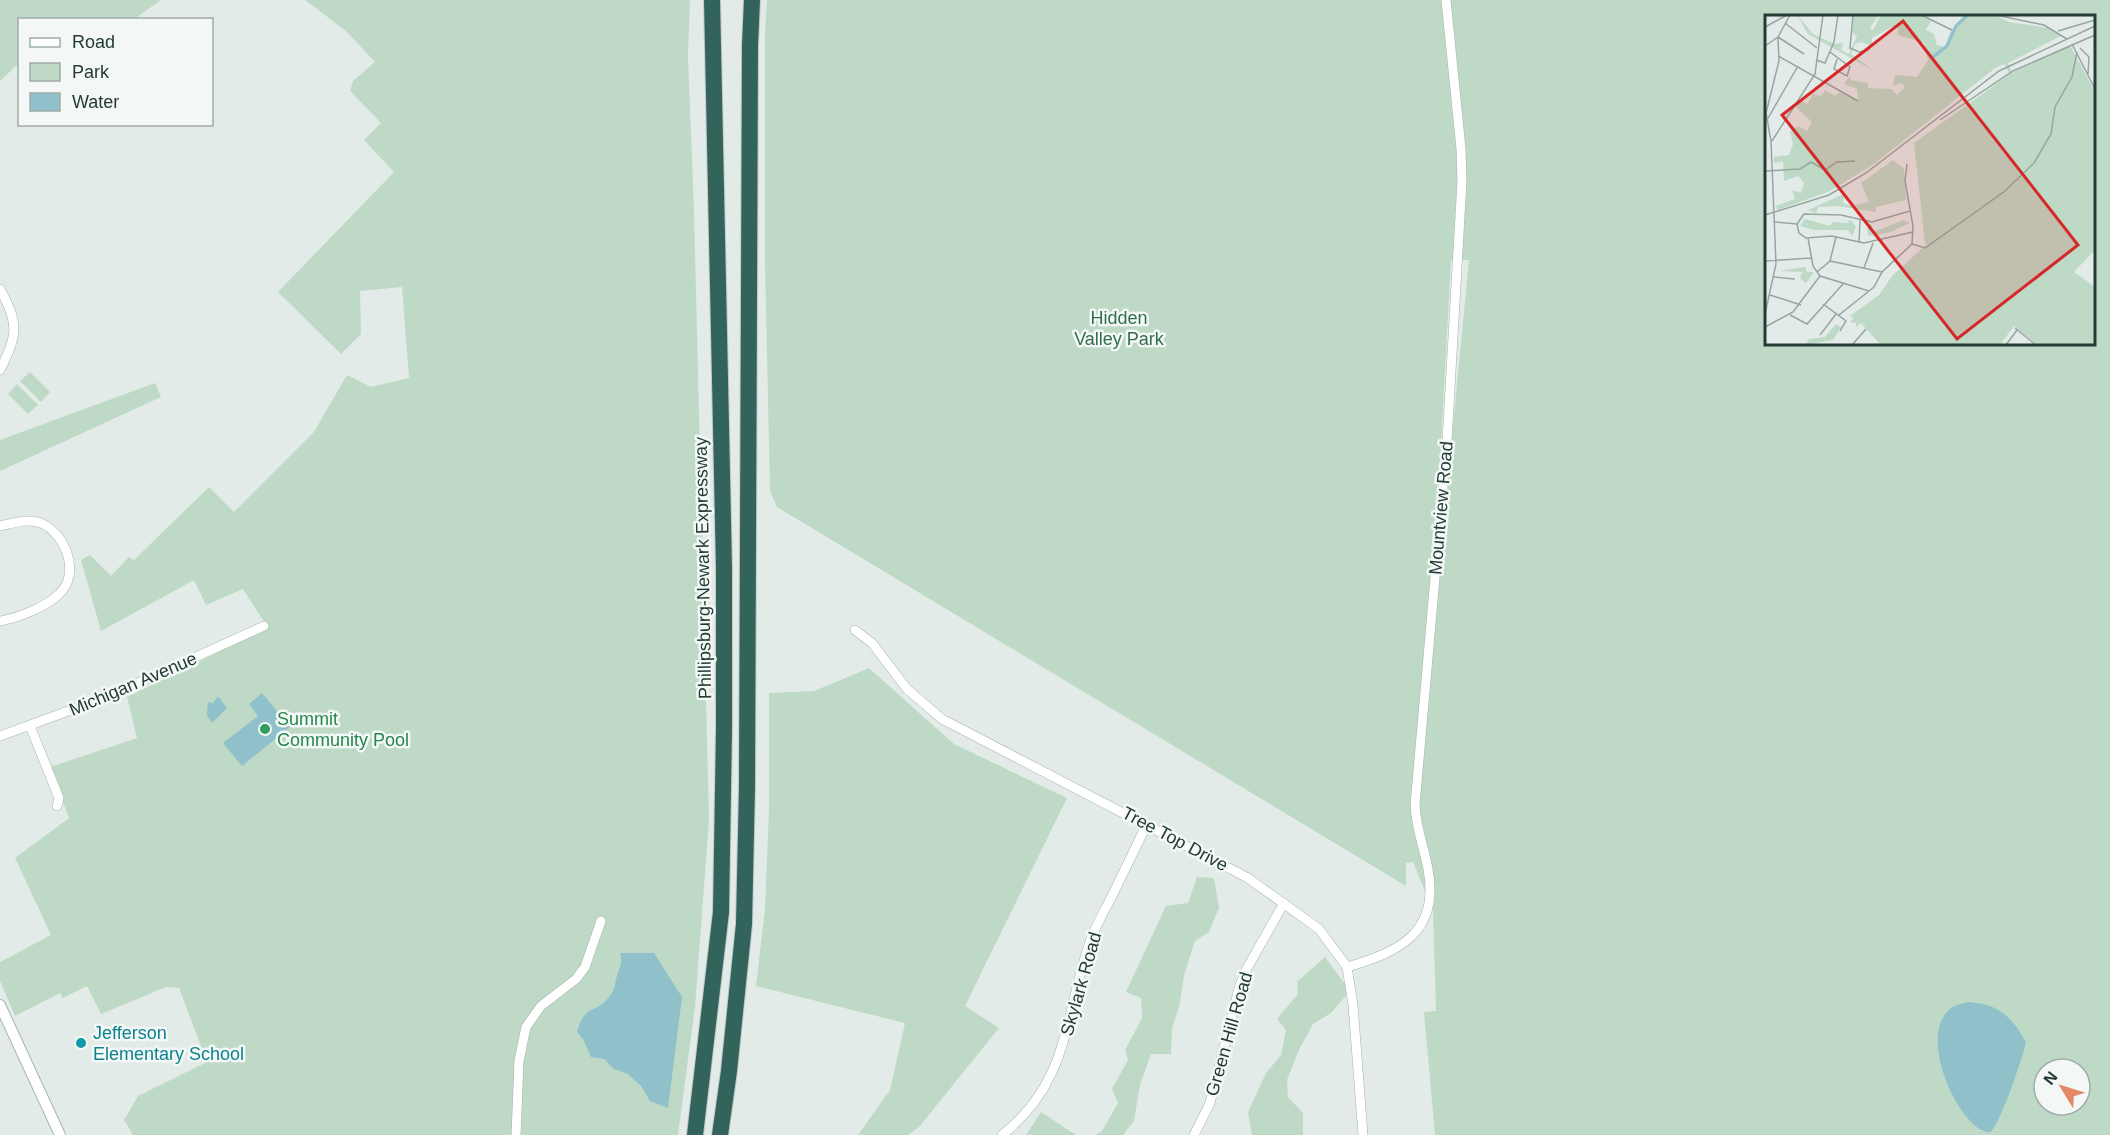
<svg xmlns="http://www.w3.org/2000/svg" width="2110" height="1135" font-family="Helvetica,sans-serif">
	<style>
		.green { fill: #bedac6; fill-rule: evenodd }
		.water { fill: #90c1cb }
		.lines { fill: none; stroke-linecap: round; stroke-linejoin: round }
		.minor-casing { stroke: #a6b3af; stroke-width: 10 }
		.tertiary-casing { stroke: #a6b3af; stroke-width: 12 }
		.motorway-casing { stroke: #c2c8c6; stroke-width: 18 }
		.minor { stroke: #fff; stroke-width: 9 }
		.tertiary { stroke: #fff; stroke-width: 10 }
		.motorway { stroke: #33645b; stroke-width: 16 }
		.leisure-dot { fill: #2e9e5b; stroke: #f3f8f6; stroke-width: 2 }
		.culture-dot { fill: #0f9aa8; stroke: #f3f8f6; stroke-width: 2 }
		.labels { text-anchor: middle; dominant-baseline: central; stroke-width: 5; stroke-linejoin: round; paint-order: stroke }
		.park-label { font-size: 18px; fill: #326e4a; stroke: #f3f8f6 }
		.street-label { font-size: 18px; fill: #243b35; stroke: #f3f8f6 }
		.leisure-label { font-size: 18px; fill: #27864d; stroke: #f3f8f6; text-anchor: start }
		.culture-label { font-size: 18px; fill: #0d838f; stroke: #f3f8f6; text-anchor: start }
		.inset-river { fill: none; stroke: #90c1cb; stroke-width: 3 }
		.inset-road { fill: none; stroke: #97a5a0; stroke-width: 1.5 }
		.view { fill: #d62828; fill-opacity: 0.15; stroke: #d62828; stroke-width: 3 }
		.inset-edge { fill: none; stroke: #243b35; stroke-width: 3 }
	</style>
	<rect width="100%" height="100%" fill="#e3ebe8"/>
	<g class="green">
		<polygon points="0,0 161,0 134,19 20,20 19,63 0,81"/>
		<polygon points="305,0 690,0 688,56 694,211 709,820 695,1007 678,1135 133,1135 124,1120 138,1096 207,1062 179,988 166,987 101,1014 87,986 63,998 60,993 15,1016 0,981 0,962 51,935 15,858 69,818 50,767 137,738 127,697 268,628 243,589 206,605 194,580 101,631 81,560 90,555 111,576 129,557 134,560 209,487 234,512 314,432 347,375 371,387 409,378 402,287 360,291 361,334 341,354 278,292 394,172 364,140 381,123 350,91 353,81 375,62 346,31"/>
		<path d="M 767,0 L 2110,0 L 2110,1135 L 1435,1135 L 1424,1012 L 1436,1011 L 1433,911 L 1413,862 L 1406,863 L 1406,886 L 777,507 L 770,491 L 765,264 L 765,33 ZM 1766,16 L 2094,16 L 2094,344 L 1766,344 ZM 1451,260 L 1469,260 L 1450,458 L 1440,463 ZM 2044,1069 L 2080,1069 L 2080,1105 L 2044,1105 Z"/>
		<polygon points="30,372 50,392 41,402 20,381"/>
		<polygon points="155,383 161,397 0,471 0,440"/>
		<polygon points="17,384 38,405 28,414 8,394"/>
		<polygon points="869,668 954,744 1067,798 965,1006 999,1028 919,1127 908,1135 858,1135 890,1090 905,1023 756,986 765,909 769,809 769,693 814,691"/>
		<polygon points="1197,877 1214,878 1219,908 1209,932 1195,941 1184,975 1180,1003 1172,1029 1171,1054 1151,1054 1140,1085 1134,1121 1123,1135 1095,1135 1102,1131 1118,1103 1112,1089 1128,1060 1125,1050 1142,1018 1141,998 1126,992 1166,906 1188,903"/>
		<polygon points="1325,957 1350,991 1331,1013 1313,1024 1299,1050 1287,1080 1288,1097 1303,1113 1303,1135 1252,1135 1248,1112 1266,1073 1281,1055 1286,1030 1277,1019 1298,994 1297,982"/>
		<polygon points="1041,1112 1076,1135 1026,1135"/>
	</g>
	<g class="water">
		<polygon points="262,693 290,727 242,766 223,743 258,716 249,704"/>
		<polygon points="218,696 227,708 212,723 207,715 208,702 213,703"/>
		<path d="M 620,953 L 654,953 L 682,997 L 668,1108 L 650,1101 L 641,1086 L 628,1074 L 614,1069 L 604,1059 L 591,1057 L 583,1039 L 577,1032 C 585,1002 598,1015 611,994 C 615,989 615,982 617,976 C 620,966 623,963 620,953 Z"/>
		<path d="M 1968,1002 C 1999,1004 2011,1016 2026,1042 C 2023,1057 2000,1124 1991,1132 C 1963,1135 1917,1041 1948,1011 C 1953,1005 1961,1004 1968,1002 Z"/>
	</g>
	<g class="lines">
		<g class="minor-casing">
			<g id="minor">
				<path d="M 0,289 C 19,324 18,334 0,370"/>
				<path d="M 0,526 C 13,523 28,518 41,523 C 66,534 81,574 59,594 C 46,607 18,618 0,621"/>
				<polyline points="855,630 872,643 907,689 942,719 1248,878 1319,929 1347,967 1353,1005 1363,1135"/>
				<polyline points="30,726 59,798 57,806"/>
				<polyline points="0,736 112,695 264,626"/>
				<path d="M 1347,967 C 1399,952 1440,933 1428,869 C 1424,847 1416,828 1415,805 L 1447,441 L 1462,181 L 1461,149 L 1446,0"/>
				<polyline points="516,1135 519,1061 526,1027 541,1006 576,979 585,967 601,921"/>
				<path d="M 1002,1135 C 1071,1081 1064,1014 1091,939 C 1096,925 1104,912 1111,898 C 1123,873 1135,849 1147,824"/>
				<polyline points="1194,1135 1210,1103 1239,988 1246,970 1284,903"/>
			</g>
		</g>
		<g class="tertiary-casing">
			<polyline id="tertiary" points="0,1005 60,1135"/>
		</g>
		<g class="motorway-casing">
			<g id="motorway">
				<polyline points="695,1135 721,912 724,729 724,569 712,0"/>
				<polyline points="720,1135 729,1071 744,924 747,787 750,45 752,0"/>
			</g>
		</g>
		<use href="#minor" class="minor"/>
		<use href="#tertiary" class="tertiary"/>
		<use href="#motorway" class="motorway"/>
	</g>
	<circle class="leisure-dot" cx="265" cy="729" r="6"/>
	<circle class="culture-dot" cx="81" cy="1043" r="6"/>
	<g class="labels">
		<g class="park-label">
			<text x="1119" y="318">Hidden<tspan x="1119" dy="21">Valley Park</tspan></text>
		</g>
		<g class="street-label">
			<text transform="translate(1441 508) rotate(-85)">Mountview Road</text>
			<text transform="translate(703 568) rotate(-91)">Phillipsburg-Newark Expressway</text>
			<text transform="translate(133 684) rotate(-23)">Michigan Avenue</text>
			<text transform="translate(1175 839) rotate(28)">Tree Top Drive</text>
			<text transform="translate(1081 984) rotate(-74)">Skylark Road</text>
			<text transform="translate(1229 1034) rotate(-74)">Green Hill Road</text>
		</g>
		<g class="leisure-label">
			<text x="277" y="719">Summit<tspan x="277" dy="21">Community Pool</tspan></text>
		</g>
		<g class="culture-label">
			<text x="93" y="1033">Jefferson<tspan x="93" dy="21">Elementary School</tspan></text>
		</g>
	</g>
	<g transform="translate(1765 15)">
		<rect width="330" height="330" fill="#e3ebe8"/>
		<path d="M 32,0 L 48,19 L 69,29 L 78,28 L 76,35 L 84,39 L 92,21 L 87,17 L 89,0 L 113,0 L 105,13 L 108,15 L 116,0 L 153,0 L 166,6 L 161,15 L 169,19 L 172,30 L 180,32 L 185,17 L 199,0 L 229,0 L 244,7 L 283,13 L 296,21 L 243,48 L 247,58 L 305,30 L 330,77 L 330,235 L 309,257 L 330,272 L 330,330 L 273,330 L 249,311 L 235,330 L 116,330 L 96,308 L 91,312 L 91,308 L 85,307 L 89,303 L 85,301 L 114,280 L 127,261 L 163,228 L 160,229 L 149,128 L 245,59 L 239,49 L 229,54 L 109,149 L 65,176 L 13,195 L 11,191 L 30,184 L 27,176 L 36,177 L 39,168 L 33,161 L 19,166 L 18,147 L 9,148 L 9,142 L 24,140 L 28,129 L 25,116 L 33,111 L 42,116 L 47,107 L 31,92 L 34,85 L 42,89 L 48,79 L 56,81 L 60,75 L 70,81 L 74,77 L 93,86 L 92,74 L 79,69 L 85,61 L 86,65 L 103,68 L 103,73 L 127,74 L 132,80 L 140,72 L 137,68 L 128,71 L 130,60 L 152,62 L 163,45 L 159,28 L 133,20 L 133,13 L 127,12 L 107,23 L 107,31 L 96,27 L 90,29 L 86,39 L 109,56 L 43,19 ZM 128,145 L 139,154 L 141,185 L 111,192 L 111,197 L 72,191 L 53,192 L 51,198 L 43,195 L 79,179 L 78,188 L 87,191 L 104,187 L 96,168 ZM 40,204 L 65,211 L 67,207 L 83,208 L 85,204 L 91,212 L 87,221 L 83,215 L 49,215 L 35,211 ZM 138,205 L 145,208 L 123,218 L 103,221 L 102,209 L 106,209 L 109,217 ZM 40,252 L 42,257 L 49,257 L 41,268 L 35,263 L 37,257 L 14,256 ZM 71,309 L 76,312 L 68,325 L 40,330 L 44,324 L 60,322 Z" fill="#bedac6"/>
		<path class="inset-river" d="M 168,42 L 182,31 L 191,11 L 203,0"/>
		<path class="inset-road" d="M 88,0 L 85,33 L 94,37 L 103,35 L 108,28M 156,0 L 187,15M 231,0 L 279,10 L 302,24M 20,8 L 52,33M 0,12 L 22,0M 293,16 L 330,5M 13,22 L 39,39M 307,29 L 330,74M 0,31 L 13,22 L 25,0M 315,33 L 324,42 L 323,59M 65,37 L 85,52 L 82,61 L 69,54 L 72,44M 13,41 L 93,86M 51,45 L 60,48 L 69,27 L 73,0M 2,105 L 33,51M 175,105 L 248,56 L 330,20M 7,126 L 50,59 L 58,0M 0,156 L 35,154 L 46,147 L 60,155 L 72,147 L 90,146M 0,200 L 64,180 L 101,158 L 234,56 L 330,11M 9,207 L 32,209M 32,209 L 34,218 L 41,223 L 67,221 L 99,228 L 148,217M 32,209 L 39,199 L 76,200 L 107,207 L 145,196M 43,223 L 48,251 L 55,261 L 104,276M 94,228 L 95,205M 147,229 L 160,233 L 240,176 L 269,148 L 286,119 L 290,92 L 307,62 L 312,37M 0,246 L 46,243M 65,246 L 117,257M 99,253 L 108,228M 52,257 L 65,246 L 71,222M 9,262 L 30,264M 5,280 L 36,290M 58,289 L 81,306 L 75,316M 0,299 L 11,249 L 6,126 L 1,98 L 14,46 L 13,22M 25,300 L 42,309 L 78,269M 74,300 L 109,272 L 117,257 L 147,229 L 148,211 L 140,166 L 142,149M 0,312 L 28,297 L 55,261M 250,313 L 271,330M 55,320 L 71,299M 87,330 L 101,314M 241,330 L 252,315"/>
		<path class="view" d="M 138,6 L 313,230 L 192,324 L 17,100 Z"/>
		<rect width="330" height="330" class="inset-edge"/>
	</g>
	<rect x="18" y="18" width="195" height="108" fill="#f3f8f6" stroke="#a0aca9" stroke-width="1.5"/>
	<rect x="30" y="38" width="30" height="9" fill="#ffffff" stroke="#a0aca9" stroke-width="1.5"/>
	<text x="72" y="48" font-size="18" fill="#243b35">Road</text>
	<rect x="30" y="63" width="30" height="18" fill="#bedac6" stroke="#a0aca9" stroke-width="1.5"/>
	<text x="72" y="78" font-size="18" fill="#243b35">Park</text>
	<rect x="30" y="93" width="30" height="18" fill="#90c1cb" stroke="#a0aca9" stroke-width="1.5"/>
	<text x="72" y="108" font-size="18" fill="#243b35">Water</text>
	<g transform="translate(2062 1087) rotate(308)"><circle r="28" fill="#f3f8f6" stroke="#a0aca9" stroke-width="1.5"/>
	<path d="M0-4.5L10 22L0 15L-10 22Z" fill="#e58867"/>
	<text y="-9" font-size="16" font-weight="bold" text-anchor="middle" fill="#243b35">N</text>
	</g>
</svg>
